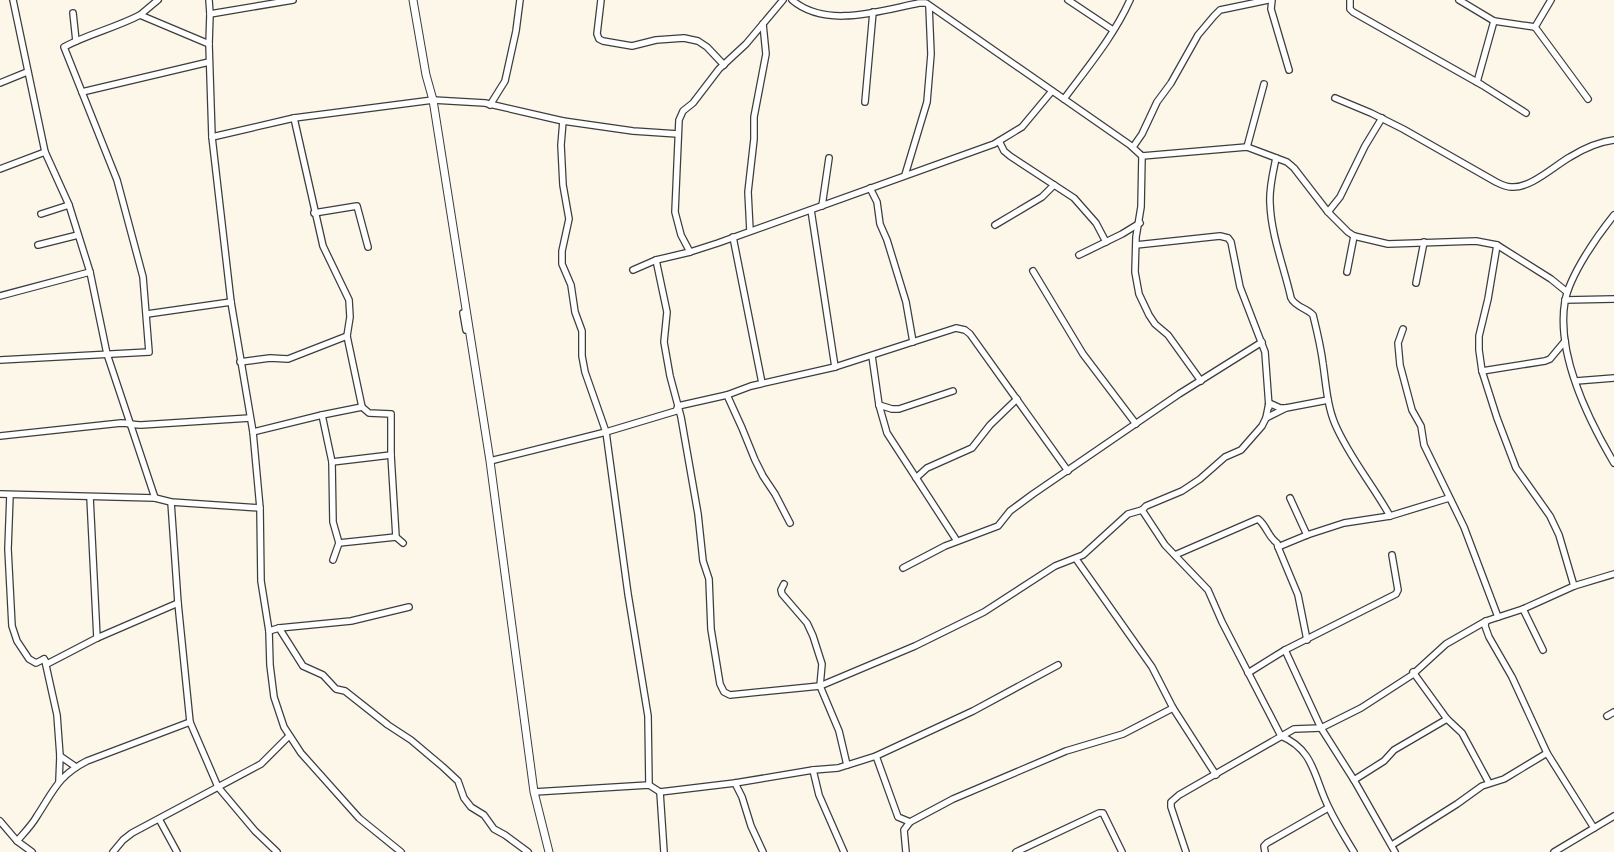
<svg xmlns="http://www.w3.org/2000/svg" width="1614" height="852" font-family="'Times New Roman',serif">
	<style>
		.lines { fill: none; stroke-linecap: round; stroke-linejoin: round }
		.minor-casing { stroke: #3d3d3d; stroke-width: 8 }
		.tertiary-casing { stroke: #3d3d3d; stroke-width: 9 }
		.minor { stroke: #fff; stroke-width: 5.5 }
		.tertiary { stroke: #fff; stroke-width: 7 }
	</style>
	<rect width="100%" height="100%" fill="#fcf7e9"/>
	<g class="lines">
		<g class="minor-casing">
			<g id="minor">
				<polyline points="13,0 45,152 69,205 90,272 107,354 155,498"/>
				<polyline points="209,0 210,14 209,44 212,137 231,302 253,432 260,508 261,581 269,631 270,665 274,697 284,727 301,753 359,818 401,852"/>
				<polyline points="601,0 597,34 599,39 603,41 632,46 656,40 684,38 698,41 707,47 724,65"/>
				<path d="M 792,0 C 826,29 879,11 919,3 L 926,3 L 1130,145 L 1142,156 L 1247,147 L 1287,162 L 1294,168 L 1328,212 L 1348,232 L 1354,236 L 1388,244 L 1476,241 L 1497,245 L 1551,279 L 1567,292"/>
				<polyline points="1068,0 1113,30"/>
				<polyline points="1272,0 1271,9 1289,70"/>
				<polyline points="1350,0 1350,9 1353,12 1482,85 1526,113"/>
				<polyline points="1459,0 1494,21 1535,27"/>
				<polyline points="1551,0 1535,27 1588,99"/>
				<polyline points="73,13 76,41"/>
				<polyline points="210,14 293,0"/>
				<polyline points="140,15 158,0"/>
				<polyline points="1477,82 1494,21"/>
				<polyline points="0,83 27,72"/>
				<polyline points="82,92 209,62"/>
				<path d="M 1335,98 L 1371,113 L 1403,129 L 1496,182 C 1500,184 1506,187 1511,187 C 1530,189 1554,166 1570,157 C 1583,149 1598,142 1614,140"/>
				<path d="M 1064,99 C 1087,68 1114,36 1130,0"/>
				<polyline points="433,100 485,103 563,121 561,145 563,185 569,219 562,251 562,264 571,285 575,312 582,331 582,356 585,372 606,432 628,594 648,716 649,785"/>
				<polyline points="865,102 873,12"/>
				<polyline points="490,105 505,81 516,31 520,0"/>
				<polyline points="294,118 323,246 349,300 350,317 347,336 362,407 369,413 391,414 391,455 396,537 403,543"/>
				<polyline points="563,121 633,131 678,134"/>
				<polyline points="212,137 294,118 433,100 434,103"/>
				<polyline points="999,141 1004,151 1010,156 1074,198 1096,223 1106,242"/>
				<polyline points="1133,147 1142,134 1157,102 1171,83 1198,35 1214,16 1220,10 1268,0"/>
				<polyline points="1247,147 1264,84"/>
				<polyline points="1142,156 1141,207 1136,237 1135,272 1139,294 1149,315 1155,324 1168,335 1201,381"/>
				<path d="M 1276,158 C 1273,173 1269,188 1270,203 C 1271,235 1284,267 1291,298 C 1295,307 1307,308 1313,315 C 1317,331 1321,348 1323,364 C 1326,384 1327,405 1335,424 C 1349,457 1373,485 1390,516"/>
				<polyline points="0,169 45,152"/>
				<polyline points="905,175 927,102 931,54 929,6"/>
				<polyline points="870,188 877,202 880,224 887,240 906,302 913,342"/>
				<polyline points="822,206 829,158"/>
				<polyline points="811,210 835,367"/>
				<polyline points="1328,212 1340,197 1365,146 1382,118"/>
				<polyline points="314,213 357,206 368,247"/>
				<polyline points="41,214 69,205"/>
				<path d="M 1614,215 C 1597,236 1570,275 1565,301 C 1556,353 1588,419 1614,463"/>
				<polyline points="995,225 1042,197 1054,185"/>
				<polyline points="750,231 748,192 754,139 754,117 766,54 763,24"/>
				<polyline points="733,237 762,383"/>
				<polyline points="38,245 78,235"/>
				<polyline points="1136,245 1220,236 1228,238 1231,242 1240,287 1265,352 1269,407"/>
				<polyline points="1497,245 1488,299 1479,336 1479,350 1482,371 1497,418 1516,468 1550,516 1559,535 1574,586"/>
				<polyline points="690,252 681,235 675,212 679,120 683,111 693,103 719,69 746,44 783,0"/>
				<polyline points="1079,255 1122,234 1140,223"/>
				<polyline points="656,260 667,312 664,342 670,376 681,417 698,514 703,561 709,579 711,629 720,684 724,692 730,695 820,686 915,646 984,612 1055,566 1083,555 1128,514 1142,510 1146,506 1182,491 1200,479 1225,457 1241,450 1262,426 1266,418 1269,403"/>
				<polyline points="633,270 656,260 690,252 718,243 994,144 1022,127 1052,91"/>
				<polyline points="1033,271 1083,354 1136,424"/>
				<polyline points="1347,272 1354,236"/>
				<polyline points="1416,283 1424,242"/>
				<polyline points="0,296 90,272"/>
				<polyline points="1565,300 1614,299"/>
				<polyline points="463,313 466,330"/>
				<polyline points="147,314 231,302"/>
				<polyline points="1403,329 1398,343 1400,365 1412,410 1421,426 1424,445 1464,527 1498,617"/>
				<polyline points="872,356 879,405 887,433 957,541"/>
				<path d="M 0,360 L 149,352 L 143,277 L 117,180 L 64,47 C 88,34 115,28 140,15 L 209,44"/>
				<polyline points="240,362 270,358 288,359 347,336"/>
				<polyline points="1482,371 1545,361 1550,359 1565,341"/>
				<polyline points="1576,381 1614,378"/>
				<polyline points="727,395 742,428 755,460 763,476 775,494 790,523"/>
				<polyline points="1269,403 1280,408 1286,408 1328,400"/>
				<polyline points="879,405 892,409 899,409 953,391"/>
				<polyline points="322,415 332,462 333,522 339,543 333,560"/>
				<polyline points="1266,418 1286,408"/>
				<polyline points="253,432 322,415 362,407"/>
				<path d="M 0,436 L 121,423 C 129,423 133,425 141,425 L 250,418"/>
				<polyline points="490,461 606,432 676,411 678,406 727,395 751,386 835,367 956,328 965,330 970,334 1068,471"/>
				<polyline points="332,462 391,455"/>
				<polyline points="916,478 927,468 972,448 990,425 1017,399"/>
				<polyline points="0,494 155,498 171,502 260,508"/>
				<polyline points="10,495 8,549 12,626 17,641 29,659 36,663 44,659"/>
				<polyline points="90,497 97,638"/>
				<polyline points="1290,498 1307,535"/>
				<polyline points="171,502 178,603 190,722 218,787 255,831 277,852"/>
				<path d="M 1142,510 L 1165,545 L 1208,590 L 1222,622 L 1281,736 C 1315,750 1314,779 1329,808 C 1336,823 1345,837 1354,852"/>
				<polyline points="339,543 396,537"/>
				<polyline points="1278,547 1298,595 1307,640"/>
				<path d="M 1175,555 L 1258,519 C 1267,526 1268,537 1277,543 L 1278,547 L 1307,535 L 1344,523 L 1390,516 L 1449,498"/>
				<polyline points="1076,559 1152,667 1173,708 1216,775"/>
				<polyline points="903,568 945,546 998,526 1010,511 1033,494 1179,394 1262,342"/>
				<polyline points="784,584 781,590 782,594 807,623 813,636 822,664 820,686 839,731 847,765"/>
				<polyline points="1523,609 1543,650"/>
				<polyline points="1486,621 1485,626 1489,637 1512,677 1547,753 1594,828"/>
				<polyline points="279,628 351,621 409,607"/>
				<polyline points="269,631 279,628 303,666 323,675 336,689 345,691 388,725 411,740 443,767 458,781 464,798 471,807 484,815 494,829 505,835 528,852"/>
				<polyline points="1285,650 1321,728 1354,780 1395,852"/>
				<polyline points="44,659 47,664 97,638 178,603"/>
				<polyline points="45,661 57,715 60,756 59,781"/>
				<polyline points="1413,672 1447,719 1462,733 1489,783"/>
				<polyline points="1248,673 1285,650 1396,594 1398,590 1392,555"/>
				<polyline points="1607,716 1614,712"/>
				<polyline points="60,756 76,767"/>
				<polyline points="876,756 898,817 910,822"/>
				<polyline points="813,770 819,795 844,852"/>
				<polyline points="1354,780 1384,761 1394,750 1447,719"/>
				<polyline points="735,783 742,797 751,826 763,852"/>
				<polyline points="534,792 649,785 660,792 735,783 813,770 838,768 876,756 973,711 1058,665"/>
				<polyline points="660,792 664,852"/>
				<polyline points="159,819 177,852"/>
				<polyline points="0,821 17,841 32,852"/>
				<path d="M 17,841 C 24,833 32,825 37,816 C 54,790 58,776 87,761 L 190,722"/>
				<polyline points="1392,845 1457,804 1482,786 1504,779 1547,753"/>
				<polyline points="113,852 123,840 132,833 261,764 289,736"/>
				<polyline points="906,852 904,830 910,822 953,799 1066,751 1123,734 1173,708"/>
				<polyline points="1016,852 1099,813 1103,813 1122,852"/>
				<polyline points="1186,852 1171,807 1171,802 1179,795 1294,729 1321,728 1361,708 1412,675 1446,644 1486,621 1523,609 1574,586 1614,574"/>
				<polyline points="1265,852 1264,846 1267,843 1328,808"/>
				<polyline points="1554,852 1614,816"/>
			</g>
		</g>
		<g class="tertiary-casing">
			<polyline id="tertiary" points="413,0 426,75 433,100 490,461 534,792 549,852"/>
		</g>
		<use href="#minor" class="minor"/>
		<use href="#tertiary" class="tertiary"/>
	</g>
</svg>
